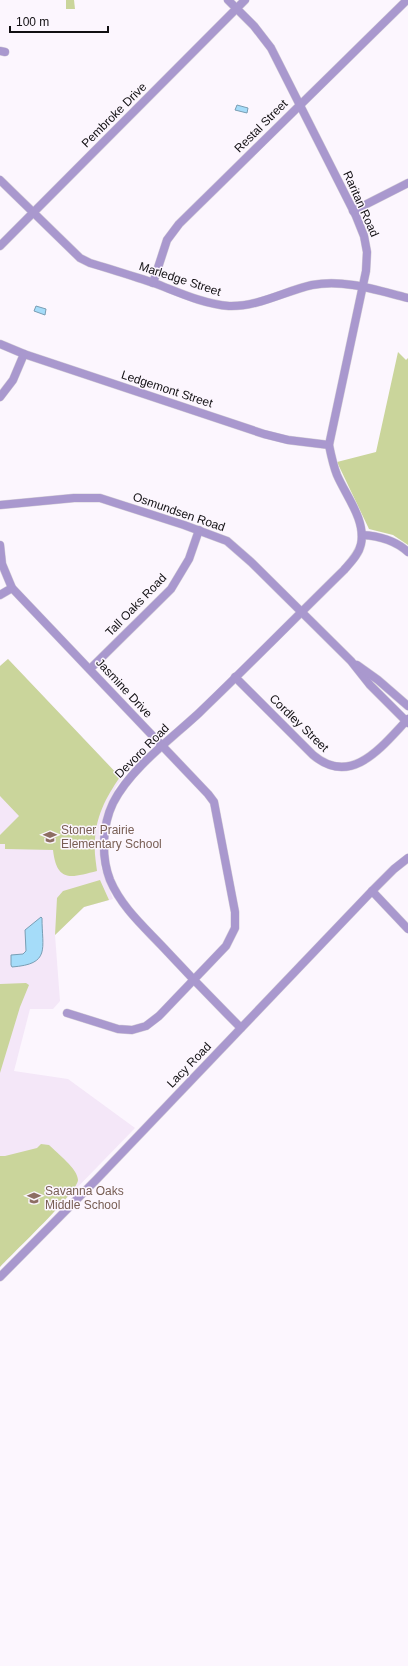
<svg xmlns="http://www.w3.org/2000/svg" width="408" height="1666" font-family="Arial,sans-serif">
	<style>
		.built { fill: #f4e7f8 }
		.green { fill: #cad59b }
		.water { fill: #a5dcf9; stroke: #799eb4 }
		.lines { fill: none; stroke-linecap: round; stroke-linejoin: round }
		.minor-casing { stroke: #d6d1d8; stroke-width: 9 }
		.minor { stroke: #a998ce; stroke-width: 8 }
		.labels { text-anchor: middle; dominant-baseline: central; stroke-width: 3; stroke-linejoin: round; paint-order: stroke }
		.street-label { font-size: 12px; fill: #110f12; stroke: #fcf6fe }
		.education-label { font-size: 12px; fill: #785e54; stroke: #fcf6fe; text-anchor: start }
	</style>
	<rect width="100%" height="100%" fill="#fcf6fe"/>
	<polygon class="built" points="8,659 122,779 116,787 104,815 99,842 101,867 113,899 84,907 55,935 60,1001 53,1009 30,1009 14,1071 68,1079 135,1128 0,1267 0,666"/>
	<g class="green">
		<polygon points="66,0 74,0 75,9 66,9"/>
		<polygon points="398,352 406,360 408,358 408,545 393,535 369,529 337,462 376,452"/>
		<path d="M 8,659 L 120,777 C 106,797 95,818 95,843 C 94,852 96,862 97,871 C 72,877 57,884 53,850 L 5,849 L 5,844 L 0,844 L 0,835 L 19,816 L 0,796 L 0,666 Z"/>
		<polygon points="100,880 109,900 84,907 55,935 57,898 63,891"/>
		<polygon points="26,983 29,985 20,1007 0,1073 0,984"/>
		<path d="M 41,1144 L 49,1145 C 57,1153 78,1169 78,1180 C 78,1192 12,1254 0,1267 L 0,1156 L 5,1156 L 37,1148 Z"/>
	</g>
	<g class="water">
		<polygon points="237,105 248,108 247,113 235,110"/>
		<polygon points="36,306 46,309 45,315 34,311"/>
		<path d="M 41,917 L 42,918 C 42,949 51,964 12,967 L 11,965 L 11,955 L 23,954 L 26,951 L 25,930 Z"/>
	</g>
	<g class="lines">
		<g class="minor-casing">
			<g id="minor">
				<path d="M 228,0 L 254,26 L 271,48 L 356,216 L 364,236 L 367,252 L 366,271 L 329,445 C 331,455 333,465 337,475 C 346,496 366,520 361,544 C 359,554 351,562 344,570 C 296,617 248,666 199,713 C 171,739 130,769 113,803 C 102,826 101,857 110,880 C 121,906 142,925 161,945 C 187,973 214,1001 241,1028"/>
				<polyline points="0,51 5,52"/>
				<path d="M 0,180 L 80,258 L 90,263 C 111,269 132,276 154,283 C 178,292 203,304 229,306 C 258,307 285,291 312,285 C 345,279 376,290 408,298"/>
				<polyline points="353,211 408,183"/>
				<polyline points="0,246 245,0"/>
				<polyline points="153,283 167,240 179,224 407,0"/>
				<polyline points="0,344 24,354 264,434 288,440 329,445"/>
				<polyline points="0,397 13,380 24,354"/>
				<polyline points="0,505 74,498 100,498 184,525 227,541 251,562 351,661 370,685 408,723"/>
				<path d="M 362,535 C 379,536 395,540 408,552"/>
				<polyline points="0,545 2,564 12,588 208,794 214,802 235,912 235,928 226,946 159,1016 146,1026 132,1030 118,1029 67,1013"/>
				<polyline points="0,595 12,588"/>
				<polyline points="357,665 378,680 408,706"/>
				<polyline points="90,669 171,589 189,559 199,530"/>
				<path d="M 235,677 L 313,755 C 352,788 383,745 408,719"/>
				<polyline points="372,891 408,929"/>
				<polyline points="0,1277 96,1180 372,891 394,869 408,858"/>
			</g>
		</g>
		<use href="#minor" class="minor"/>
	</g>
	<defs>
		<g id="school-bare" transform="scale(1.08)"><path d="M0-5L7-2L0 1L-7-2ZM-4 1L0 2.5L4 1V4Q0 6-4 4Z" fill="#8d6e63" stroke="#fcf6fe" stroke-width="2.5" paint-order="stroke"/></g>
	</defs>
	<g fill-rule="evenodd">
		<use href="#school-bare" x="50" y="837"/>
		<use href="#school-bare" x="34" y="1198"/>
	</g>
	<g class="labels">
		<g class="street-label">
			<text transform="translate(114 115) rotate(-45)">Pembroke Drive</text>
			<text transform="translate(261 126) rotate(-45)">Restal Street</text>
			<text transform="translate(361 204) rotate(66)">Raritan Road</text>
			<text transform="translate(180 279) rotate(18)">Marledge Street</text>
			<text transform="translate(167 389) rotate(18)">Ledgemont Street</text>
			<text transform="translate(179 512) rotate(19)">Osmundsen Road</text>
			<text transform="translate(136 605) rotate(-46)">Tall Oaks Road</text>
			<text transform="translate(124 688) rotate(47)">Jasmine Drive</text>
			<text transform="translate(299 723) rotate(44)">Cordley Street</text>
			<text transform="translate(142 751) rotate(-45)">Devoro Road</text>
			<text transform="translate(189 1065) rotate(-46)">Lacy Road</text>
		</g>
		<g class="education-label">
			<text x="61" y="830">Stoner Prairie<tspan x="61" dy="14">Elementary School</tspan></text>
			<text x="45" y="1191">Savanna Oaks<tspan x="45" dy="14">Middle School</tspan></text>
		</g>
	</g>
	<path d="M10 26v6h98v-6" fill="none" stroke="#110f12" stroke-width="2"/>
	<text x="16" y="26" font-size="12" fill="#110f12" stroke="#fcf6fe" stroke-width="3" paint-order="stroke">100 m</text>
</svg>
